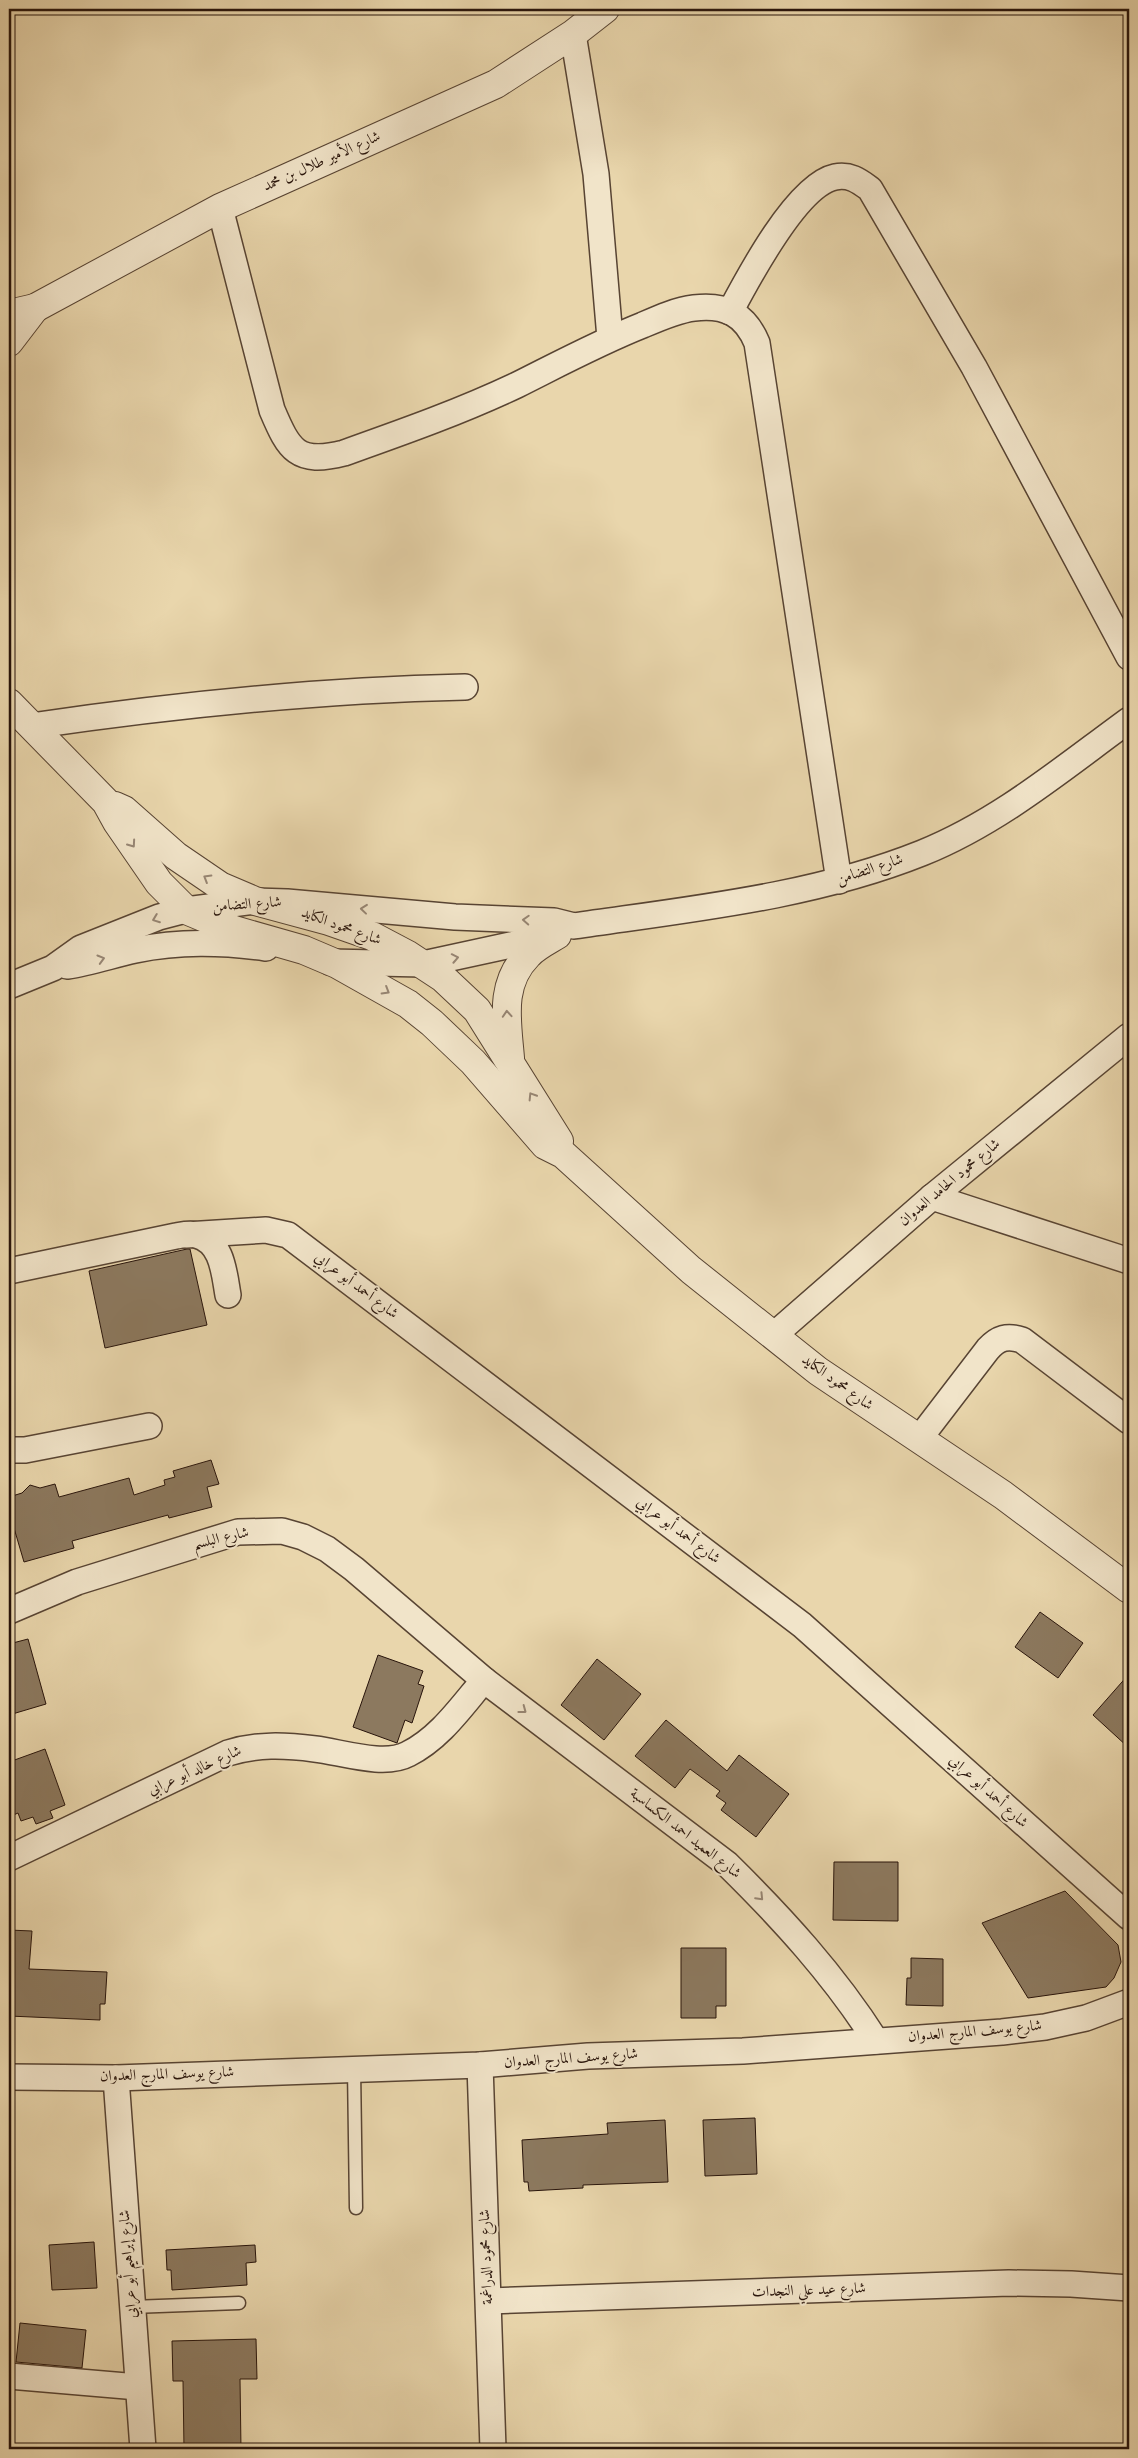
<svg xmlns="http://www.w3.org/2000/svg" width="1138" height="2458" font-family="'Old Standard TT',Amiri,serif">
	<style>
		.building { fill: #8c795f; stroke: #28140b }
		.lines { fill: none; stroke-linecap: round; stroke-linejoin: round }
		.service-casing { stroke: #584433; stroke-width: 15 }
		.minor-casing { stroke: #584433; stroke-width: 28 }
		.tertiary-casing { stroke: #584433; stroke-width: 30 }
		.service { stroke: #f1e4c9; stroke-width: 12 }
		.minor { stroke: #f1e4c9; stroke-width: 25 }
		.tertiary { stroke: #f1e4c9; stroke-width: 28 }
		.oneway { stroke: #978674 }
		.labels { text-anchor: middle; dominant-baseline: central; stroke-width: 4; stroke-linejoin: round; paint-order: stroke }
		.street-label { font-size: 15px; fill: #28140b; stroke: #f1e4c9 }
	</style>
	<rect width="100%" height="100%" fill="#e9d6ac"/>
	<filter id="stains"><feTurbulence type="fractalNoise" baseFrequency=".004" numOctaves="4"/><feColorMatrix values="0 0 0 0 .2 0 0 0 0 .09 0 0 0 0 .02 0 0 0 .5 -.17"/></filter>
	<radialGradient id="worn" r=".72"><stop offset=".6" stop-color="#630" stop-opacity="0"/><stop offset="1" stop-color="#630" stop-opacity=".3"/></radialGradient>
	<g class="building">
		<polygon points="187,1249 190,1249 207,1325 105,1348 89,1271"/>
		<polygon points="211,1460 219,1484 207,1487 212,1507 169,1518 168,1515 72,1541 74,1548 24,1562 9,1511 9,1497 22,1493 30,1485 40,1488 55,1484 59,1497 129,1478 134,1495 165,1485 164,1480 175,1477 173,1471"/>
		<polygon points="1040,1612 1083,1643 1058,1678 1015,1647"/>
		<polygon points="28,1639 46,1704 9,1715 9,1644"/>
		<polygon points="378,1655 423,1671 418,1684 424,1686 412,1723 405,1720 397,1743 353,1727"/>
		<polygon points="597,1659 641,1694 604,1740 561,1705"/>
		<polygon points="1129,1674 1129,1748 1093,1715"/>
		<polygon points="666,1720 727,1771 739,1755 789,1794 756,1837 721,1810 726,1803 716,1796 720,1791 690,1769 675,1788 635,1756"/>
		<polygon points="45,1749 65,1805 50,1811 53,1818 36,1824 33,1817 21,1821 18,1813 9,1817 9,1762"/>
		<polygon points="834,1862 898,1862 898,1921 833,1920"/>
		<polygon points="1065,1891 1118,1945 1121,1962 1114,1978 1106,1987 1028,1998 982,1923"/>
		<polygon points="9,1930 32,1931 29,1969 107,1972 105,2004 100,2004 100,2020 9,2016"/>
		<polygon points="681,1948 726,1948 726,2006 716,2006 716,2018 681,2018"/>
		<polygon points="911,1958 943,1959 943,2006 906,2005 907,1978 911,1978"/>
		<polygon points="755,2118 757,2174 705,2176 703,2120"/>
		<polygon points="665,2120 668,2182 583,2185 583,2188 529,2191 528,2182 524,2182 522,2140 608,2134 607,2123"/>
		<polygon points="94,2242 97,2288 52,2290 49,2245"/>
		<polygon points="255,2245 256,2262 246,2263 247,2285 172,2290 171,2270 167,2270 166,2250"/>
		<polygon points="20,2323 86,2330 82,2368 16,2362"/>
		<polygon points="256,2339 257,2379 240,2379 241,2449 184,2449 183,2381 173,2381 172,2341"/>
	</g>
	<g class="lines">
		<g class="service-casing">
			<g id="service">
				<polyline points="354,2068 356,2208"/>
				<polyline points="132,2307 239,2303"/>
			</g>
		</g>
		<g class="minor-casing">
			<g id="minor">
				<polyline points="573,34 596,174 610,338"/>
				<path d="M 220,208 L 272,410 C 289,450 297,465 344,453 C 403,432 460,412 517,385 C 559,364 600,342 643,325 C 659,318 677,310 694,308 C 725,304 745,314 757,343 L 839,881"/>
				<path d="M 730,312 C 748,278 797,185 835,177 C 850,174 859,181 870,189 L 974,367 L 1129,657"/>
				<path d="M 31,726 C 175,705 319,690 465,687"/>
				<polyline points="330,962 423,964 552,936"/>
				<path d="M 67,966 C 90,963 112,955 135,950 C 180,941 221,942 266,948"/>
				<path d="M 9,986 L 53,968 L 81,948 L 159,917 L 186,910 L 255,901 L 287,902 L 455,917 L 554,921 L 574,926 C 691,909 812,897 922,853 C 999,822 1063,768 1129,720"/>
				<polyline points="932,1197 1129,1261"/>
				<polyline points="186,1235 266,1230 288,1235 802,1625 1129,1917"/>
				<path d="M 9,1271 L 176,1236 C 182,1235 191,1233 196,1235 C 223,1242 224,1273 228,1295"/>
				<polyline points="774,1335 932,1197 1129,1036"/>
				<path d="M 919,1439 L 988,1349 C 998,1338 1007,1335 1022,1340 L 1129,1421"/>
				<polyline points="9,1450 25,1450 149,1426"/>
				<path d="M 9,1611 L 77,1582 L 238,1532 L 282,1531 L 303,1537 L 327,1549 L 354,1569 L 484,1680 L 727,1864 C 782,1918 834,1975 876,2041"/>
				<path d="M 9,1858 L 228,1753 C 257,1744 284,1745 315,1749 C 341,1752 384,1767 408,1754 C 440,1738 461,1707 484,1680"/>
				<polyline points="480,2065 493,2449"/>
				<polyline points="9,2077 116,2078 480,2065 588,2056 743,2051 1002,2032 1045,2027 1086,2018 1129,2002"/>
				<polyline points="116,2078 143,2449"/>
				<polyline points="489,2301 1009,2283 1071,2284 1129,2288"/>
				<polyline points="9,2376 138,2387"/>
			</g>
		</g>
		<g class="tertiary-casing">
			<g id="tertiary">
				<polyline points="9,314 35,308 220,208 496,84 573,34 605,9"/>
				<polyline points="9,342 35,308"/>
				<polyline points="9,703 106,802 117,822 159,883 186,910 234,930 304,950 337,964 408,1004 432,1023 473,1062 545,1145 563,1154 691,1270 818,1371 1003,1495 1129,1589"/>
				<polyline points="115,806 124,810 176,856 220,886 255,901 329,921 372,936 408,955 443,978 477,1010 559,1141"/>
				<path d="M 510,1058 C 507,1021 499,984 528,955 C 535,947 547,941 557,935"/>
			</g>
		</g>
		<use href="#service" class="service"/>
		<use href="#minor" class="minor"/>
		<use href="#tertiary" class="tertiary"/>
	</g>
	<defs><path id="oneway-chevron" d="M-2-3.5L2.5 0L-2 3.5" fill="none" stroke-width="1.6" stroke-linecap="round" stroke-linejoin="round" transform="scale(1.25)"/></defs>
	<g class="oneway">
		<use href="#oneway-chevron" transform="translate(132 844) rotate(55)"/>
		<use href="#oneway-chevron" transform="translate(207 878) rotate(-149)"/>
		<use href="#oneway-chevron" transform="translate(364 909) rotate(-174)"/>
		<use href="#oneway-chevron" transform="translate(156 919) rotate(159)"/>
		<use href="#oneway-chevron" transform="translate(526 920) rotate(-177)"/>
		<use href="#oneway-chevron" transform="translate(455 958) rotate(-11)"/>
		<use href="#oneway-chevron" transform="translate(101 959) rotate(-16)"/>
		<use href="#oneway-chevron" transform="translate(386 991) rotate(31)"/>
		<use href="#oneway-chevron" transform="translate(507 1014) rotate(-94)"/>
		<use href="#oneway-chevron" transform="translate(532 1096) rotate(-122)"/>
		<use href="#oneway-chevron" transform="translate(523 1710) rotate(37)"/>
		<use href="#oneway-chevron" transform="translate(760 1897) rotate(46)"/>
	</g>
	<g class="labels">
		<g class="street-label">
			<text transform="translate(322 162) rotate(-24)">شارع الأمير طلال بن محمد</text>
			<text transform="translate(870 870) rotate(-18)">شارع التضامن</text>
			<text transform="translate(247 905) rotate(-4)">شارع التضامن</text>
			<text transform="translate(341 927) rotate(20)">شارع محمود الكايد</text>
			<text transform="translate(950 1183) rotate(-40)">شارع محمود الحامد العدوان</text>
			<text transform="translate(356 1286) rotate(37)">شارع أحمد أبو عرابي</text>
			<text transform="translate(837 1383) rotate(36)">شارع محمود الكايد</text>
			<text transform="translate(678 1531) rotate(37)">شارع أحمد أبو عرابي</text>
			<text transform="translate(221 1539) rotate(-13)">شارع البلسم</text>
			<text transform="translate(195 1771) rotate(-24)">شارع خالد أبو عرابي</text>
			<text transform="translate(988 1792) rotate(42)">شارع أحمد أبو عرابي</text>
			<text transform="translate(685 1834) rotate(38)">شارع العميد احمد الكساسبة</text>
			<text transform="translate(975 2032) rotate(-5)">شارع يوسف المارج العدوان</text>
			<text transform="translate(571 2059) rotate(-4)">شارع يوسف المارج العدوان</text>
			<text transform="translate(167 2075) rotate(-2)">شارع يوسف المارج العدوان</text>
			<text transform="translate(487 2257) rotate(-92)">شارع محمود الدراغمة</text>
			<text transform="translate(129 2264) rotate(-94)">شارع إبراهيم أبو عرابي</text>
			<text transform="translate(809 2291) rotate(-2)">شارع عيد علي النجدات</text>
		</g>
	</g>
	<rect width="1138" height="2458" fill="none" stroke="#e9d6ac" stroke-width="30"/>
	<rect x="10" y="10" width="1118" height="2438" fill="none" stroke="#28140b" stroke-width="2.5"/>
	<rect x="15" y="15" width="1108" height="2428" fill="none" stroke="#28140b"/>
	<rect width="100%" height="100%" filter="url(#stains)"/>
	<rect width="100%" height="100%" fill="url(#worn)"/>
</svg>
